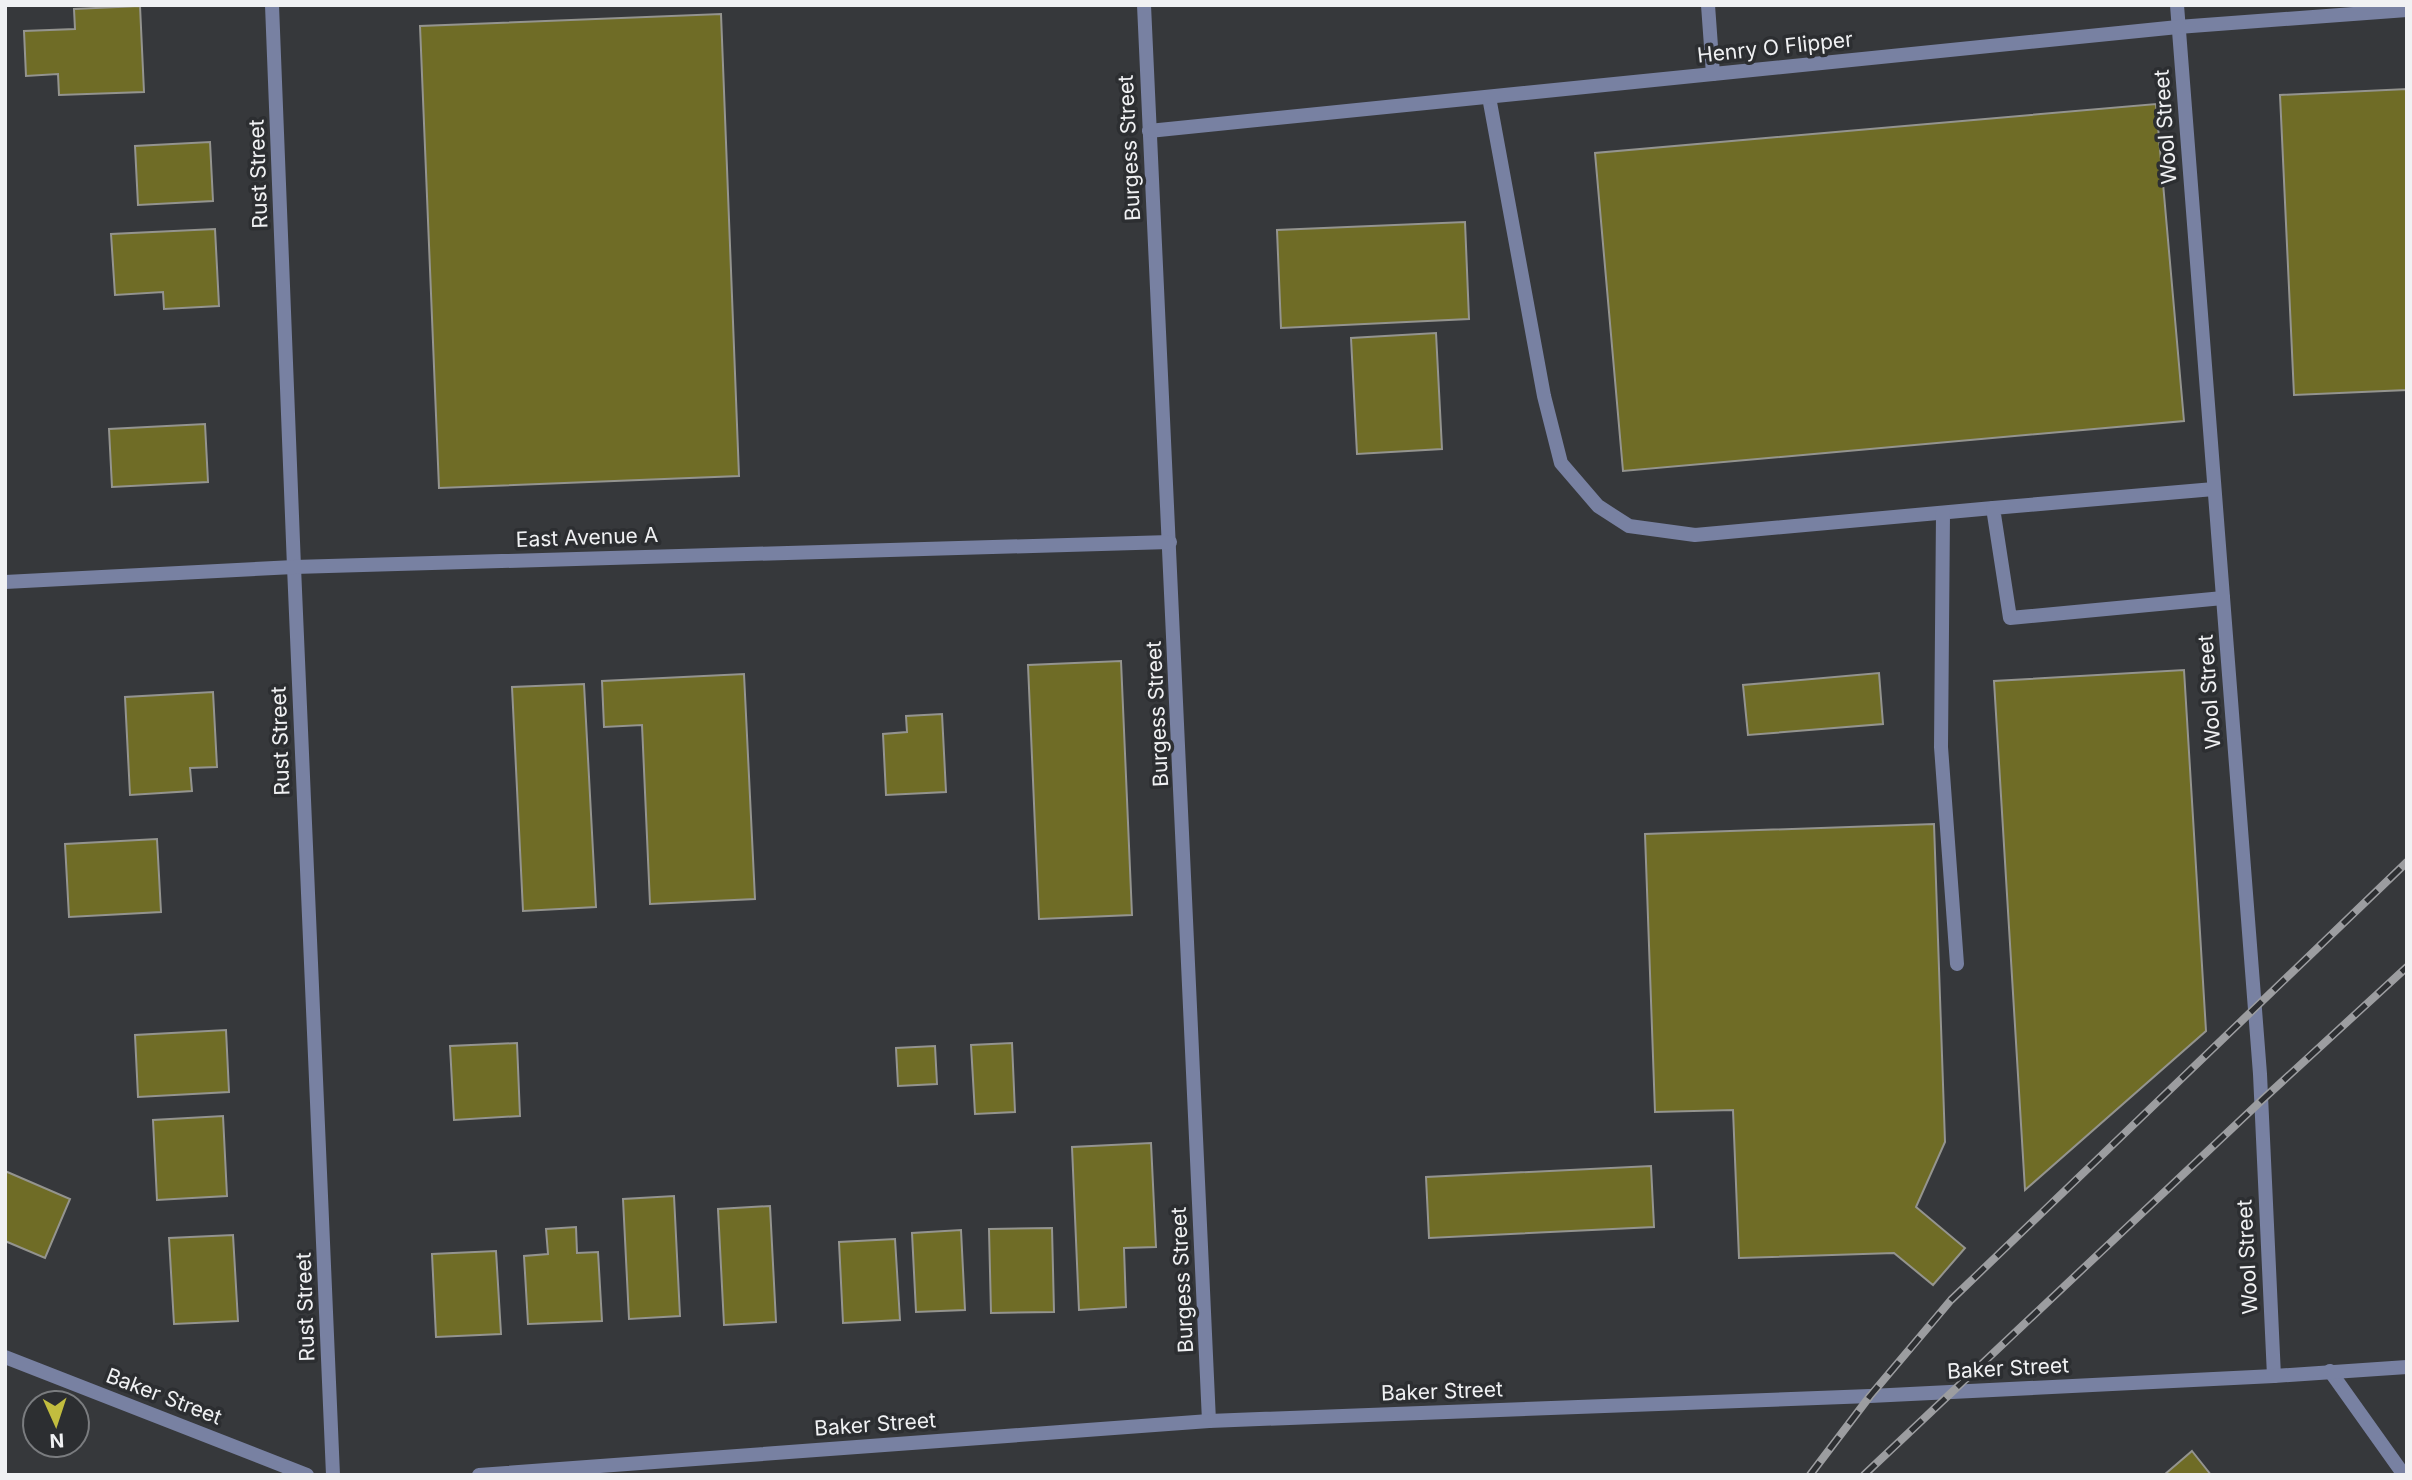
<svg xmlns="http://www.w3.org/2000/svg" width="2412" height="1480" font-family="Inter,sans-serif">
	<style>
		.building { fill: #6f6c26; stroke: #94948f; stroke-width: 2 }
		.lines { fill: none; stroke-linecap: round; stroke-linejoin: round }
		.service { stroke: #7881a2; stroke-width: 14 }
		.minor { stroke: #7881a2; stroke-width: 14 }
		.rail-casing { stroke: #9c9da0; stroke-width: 8 }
		.rail { stroke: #2c2e31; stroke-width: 5; stroke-dasharray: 16; stroke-linecap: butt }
		.labels { text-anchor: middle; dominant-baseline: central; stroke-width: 7; stroke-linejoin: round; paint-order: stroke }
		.street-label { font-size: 21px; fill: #f0f1f3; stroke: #2c2e31 }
	</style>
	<rect width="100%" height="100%" fill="#36383b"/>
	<g class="building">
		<polygon points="140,6 144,92 59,95 58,74 26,76 24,31 75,29 74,9"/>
		<polygon points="721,14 739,476 439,488 420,26"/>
		<polygon points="2407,89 2407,390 2294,395 2280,95"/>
		<polygon points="2156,104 2184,421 1623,471 1595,153"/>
		<polygon points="210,142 213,201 138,205 135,146"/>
		<polygon points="1465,222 1469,319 1281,328 1277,230"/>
		<polygon points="215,229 219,306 164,309 163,292 115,295 111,234"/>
		<polygon points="1436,333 1442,449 1357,454 1351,338"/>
		<polygon points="205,424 208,482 112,487 109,429"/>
		<polygon points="1121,661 1132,915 1039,919 1028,665"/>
		<polygon points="2184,670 2206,1031 2025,1190 1994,681"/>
		<polygon points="1879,673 1883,724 1748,735 1743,685"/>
		<polygon points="744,674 755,899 650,904 642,725 604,727 602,681"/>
		<polygon points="584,684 596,907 523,911 512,687"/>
		<polygon points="213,692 217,767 190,768 192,791 130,795 125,697"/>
		<polygon points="942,714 946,792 886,795 883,734 907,732 906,716"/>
		<polygon points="1934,824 1945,1142 1916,1207 1965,1248 1933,1285 1894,1253 1739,1258 1733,1110 1655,1112 1645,834"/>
		<polygon points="157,839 161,912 69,917 65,844"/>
		<polygon points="226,1030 229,1092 138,1097 135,1035"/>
		<polygon points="517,1043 520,1116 454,1120 450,1046"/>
		<polygon points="1012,1043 1015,1112 975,1114 971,1045"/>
		<polygon points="935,1046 937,1084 898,1086 896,1048"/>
		<polygon points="223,1116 227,1196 157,1200 153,1120"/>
		<polygon points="1151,1143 1156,1247 1124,1248 1126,1307 1079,1310 1072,1147"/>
		<polygon points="1651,1166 1654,1227 1429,1238 1426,1177"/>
		<polygon points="5,1171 70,1199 45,1258 5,1241"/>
		<polygon points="674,1196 680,1316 629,1319 623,1199"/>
		<polygon points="770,1206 776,1322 724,1325 718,1209"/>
		<polygon points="576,1227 577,1253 598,1252 602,1321 528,1324 524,1256 548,1254 546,1229"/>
		<polygon points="1052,1228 1054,1312 991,1313 989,1229"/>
		<polygon points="961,1230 965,1310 916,1312 912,1233"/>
		<polygon points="233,1235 238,1321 174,1324 169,1238"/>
		<polygon points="895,1239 900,1320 843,1323 839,1242"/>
		<polygon points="496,1251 501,1334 436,1337 432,1254"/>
		<polygon points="2192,1451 2211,1475 2164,1475"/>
	</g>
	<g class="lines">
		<g class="service">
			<polyline points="1708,5 1713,74"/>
			<polyline points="1489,97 1544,396 1561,463 1598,506 1629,526 1695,535 1993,508"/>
			<polyline points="2214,489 1993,508 2010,618 2223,598"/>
			<polyline points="1943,513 1941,747 1957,964"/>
		</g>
		<g class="minor">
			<polyline points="272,5 294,567 333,1475"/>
			<polyline points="1144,5 1209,1421"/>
			<polyline points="2177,5 2260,1074 2274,1376"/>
			<polyline points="1149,131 2178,27 2407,10"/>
			<polyline points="5,582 294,567 1170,542"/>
			<polyline points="5,1357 307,1475"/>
			<polyline points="2330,1371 2404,1475"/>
			<polyline points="479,1475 1209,1421 1870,1396 2274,1376 2407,1367"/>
		</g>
		<g class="rail-casing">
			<g id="rail">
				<polyline points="1810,1475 1870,1396 1951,1300 2407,862"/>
				<polyline points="1864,1475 2261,1101 2407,967"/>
			</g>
		</g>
		<use href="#rail" class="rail"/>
	</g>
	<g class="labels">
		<g class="street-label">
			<text transform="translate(1775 47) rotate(-6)">Henry O Flipper</text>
			<text transform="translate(2165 127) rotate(-94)">Wool Street</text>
			<text transform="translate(1129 148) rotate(-93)">Burgess Street</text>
			<text transform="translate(258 174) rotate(-92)">Rust Street</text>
			<text transform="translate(587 537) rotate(-2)">East Avenue A</text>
			<text transform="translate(2209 692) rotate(-94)">Wool Street</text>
			<text transform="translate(1157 714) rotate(-93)">Burgess Street</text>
			<text transform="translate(280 741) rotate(-92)">Rust Street</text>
			<text transform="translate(2247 1257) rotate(-93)">Wool Street</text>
			<text transform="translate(1182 1280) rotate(-93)">Burgess Street</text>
			<text transform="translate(305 1307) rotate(-92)">Rust Street</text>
			<text transform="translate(2008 1368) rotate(-3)">Baker Street</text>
			<text transform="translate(1442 1391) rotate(-2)">Baker Street</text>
			<text transform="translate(164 1396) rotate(21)">Baker Street</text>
			<text transform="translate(875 1424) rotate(-4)">Baker Street</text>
		</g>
	</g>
	<rect width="2412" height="1480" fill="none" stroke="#f0f1f3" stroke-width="14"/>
	<g transform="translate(56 1424) rotate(177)"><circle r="33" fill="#2c2e31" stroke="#7a7c7f" stroke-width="2"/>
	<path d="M0-5L12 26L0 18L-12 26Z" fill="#c2bd3f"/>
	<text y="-10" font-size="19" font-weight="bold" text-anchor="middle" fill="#f0f1f3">N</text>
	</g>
</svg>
